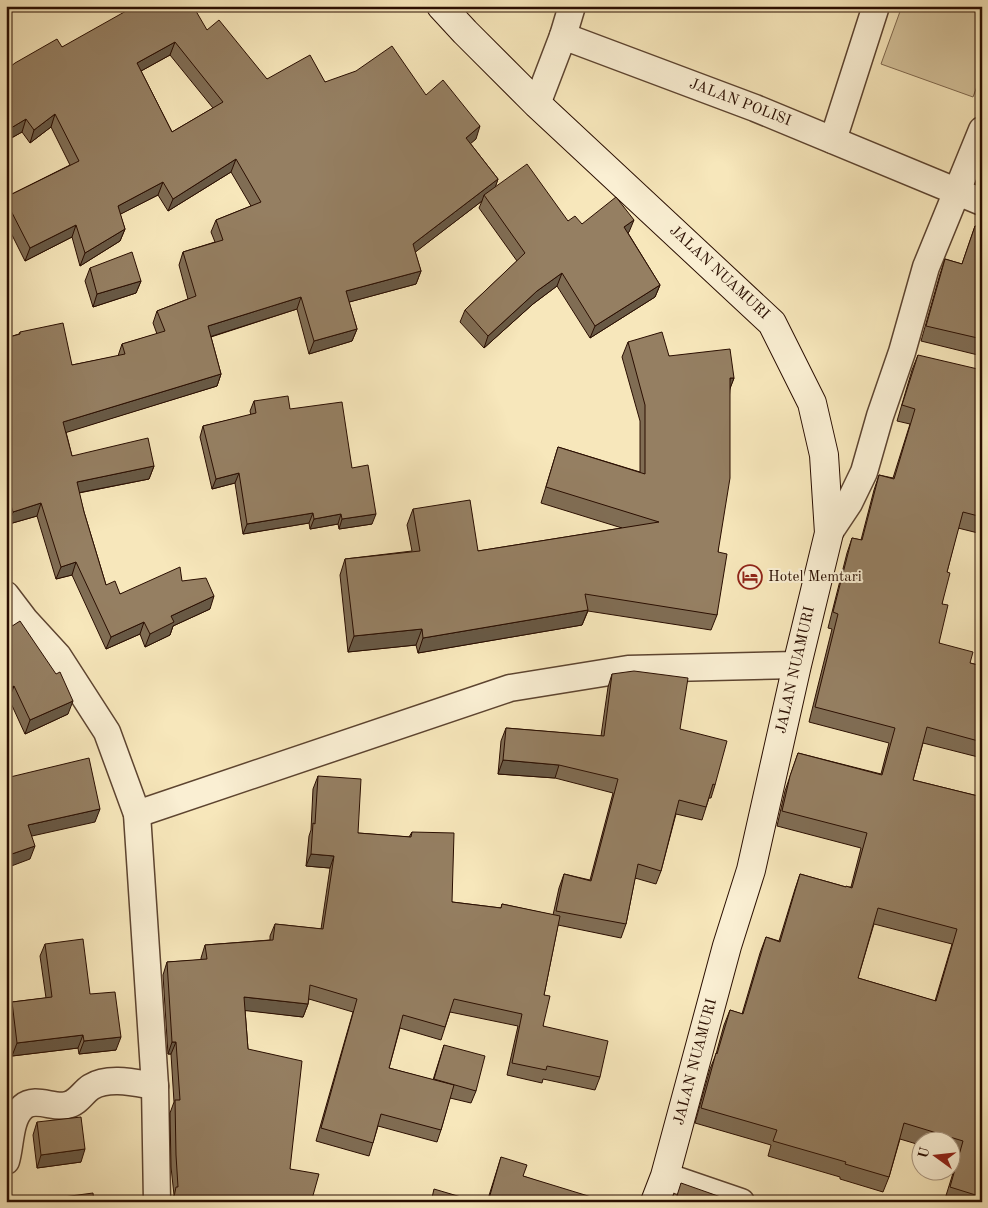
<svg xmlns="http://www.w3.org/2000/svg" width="988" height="1208" font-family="'Old Standard TT',serif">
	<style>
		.pitch { fill: #d4c29b; stroke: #7f684e }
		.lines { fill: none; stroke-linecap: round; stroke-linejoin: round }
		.street-casing { stroke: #5d4430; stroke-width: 29 }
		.secondary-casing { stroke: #2a0e01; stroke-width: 30 }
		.street { stroke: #faefd3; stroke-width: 26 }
		.secondary { stroke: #faefd3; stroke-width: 28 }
		.wall { fill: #806d54; stroke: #2a0e01; fill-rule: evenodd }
		.shaded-wall { fill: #685945; stroke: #2a0e01 }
		.building { fill: #957f62; stroke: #2a0e01; fill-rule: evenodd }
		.labels { text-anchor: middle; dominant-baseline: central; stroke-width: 4; stroke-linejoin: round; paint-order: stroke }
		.street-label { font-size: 15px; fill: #2a0e01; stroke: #faefd3 }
		.poi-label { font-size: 15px; fill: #2a0e01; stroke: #faefd3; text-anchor: start }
	</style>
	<rect width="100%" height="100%" fill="#f7e7bb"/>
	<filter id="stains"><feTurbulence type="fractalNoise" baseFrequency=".004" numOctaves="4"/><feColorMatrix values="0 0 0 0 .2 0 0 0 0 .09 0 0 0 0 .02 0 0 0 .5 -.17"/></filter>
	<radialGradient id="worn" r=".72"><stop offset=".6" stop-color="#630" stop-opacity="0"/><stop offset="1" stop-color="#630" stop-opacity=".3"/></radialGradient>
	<polygon class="pitch" points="902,6 982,6 982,73 973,97 881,64"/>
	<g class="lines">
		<g class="street-casing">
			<g id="street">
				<polyline points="563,36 572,6"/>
				<polyline points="537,104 563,36 755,108 982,202"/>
				<polyline points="833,140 876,6"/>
				<polyline points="829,533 849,503 864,472 880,416 902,352 926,267 982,130"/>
				<polyline points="6,595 25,620 58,656 107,732 137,814 155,1086 157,1202"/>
				<polyline points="137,814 510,688 628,669 797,665"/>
				<path d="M 6,1161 C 11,1145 9,1119 23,1107 C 35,1096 54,1109 67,1105 C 78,1103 83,1092 91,1087 C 109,1076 136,1083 155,1086"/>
				<polyline points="665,1176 741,1202"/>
			</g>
		</g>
		<g class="secondary-casing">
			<polyline id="secondary" points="441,6 465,32 537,104 772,323 812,403 824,455 829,533 797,665 751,870 727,946 665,1176 655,1202"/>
		</g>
		<use href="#street" class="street"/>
		<use href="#secondary" class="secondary"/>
	</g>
	<g class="wall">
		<path d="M 207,30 L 267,79 L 325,82 L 426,95 L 476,139 L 470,143 L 498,179 L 495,187 L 568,221 L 582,224 L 629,232 L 628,233 L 660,285 L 655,297 L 590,338 L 557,286 L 533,304 L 484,348 L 460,322 L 465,310 L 517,261 L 479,208 L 482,201 L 415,252 L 421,271 L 416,284 L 349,302 L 357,329 L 352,341 L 309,354 L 297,309 L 211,337 L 221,374 L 217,386 L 66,432 L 72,456 L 154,466 L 149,479 L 79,493 L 84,512 L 106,585 L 120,594 L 182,581 L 210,609 L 173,626 L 170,635 L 145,647 L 140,634 L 106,649 L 72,575 L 56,579 L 37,516 L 9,524 L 6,516 L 6,338 L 19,334 L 20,332 L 72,365 L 118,356 L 122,344 L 157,334 L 153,323 L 157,311 L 188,299 L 179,265 L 183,252 L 215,242 L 211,232 L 216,220 L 251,206 L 231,172 L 168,211 L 158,195 L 120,214 L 125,229 L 120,241 L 80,266 L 72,237 L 25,261 L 6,223 L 6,197 L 70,165 L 51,127 L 30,143 L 22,132 L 6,141 L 6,70 L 62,47 ZM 170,55 L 213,108 L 172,132 L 141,71 Z"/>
		<polygon points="975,226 982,228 982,356 921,341 940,274 945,259 962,264"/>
		<polygon points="90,268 141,281 136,293 93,307 85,281"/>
		<polygon points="628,342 734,378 730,388 718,552 717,615 711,630 588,611 582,625 418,653 416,645 348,652 340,575 345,559 412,551 407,525 413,509 478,551 622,528 541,503 558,447 640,472 640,421 622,357"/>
		<path d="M 918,355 L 979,463 L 982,464 L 982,534 L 958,528 L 947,572 L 942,604 L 939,643 L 970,663 L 982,666 L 982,758 L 923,743 L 913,780 L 982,797 L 982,1202 L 944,1202 L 958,1157 L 950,1155 L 950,1140 L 920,1140 L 920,1145 L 900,1139 L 889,1177 L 883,1192 L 840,1179 L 840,1177 L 768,1156 L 771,1145 L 695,1123 L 710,1069 L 716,1054 L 724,1025 L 730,1010 L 742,1014 L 760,953 L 766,937 L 779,941 L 795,889 L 800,874 L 846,887 L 851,887 L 861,848 L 777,826 L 785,791 L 798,753 L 881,774 L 889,743 L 809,722 L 832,629 L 828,628 L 847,553 L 852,538 L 861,540 L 874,490 L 879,475 L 893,478 L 910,424 L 897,421 L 912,370 ZM 874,924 L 952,944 L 935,1001 L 858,978 Z"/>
		<polygon points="254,401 290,409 352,468 372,524 339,529 338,524 310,529 309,523 243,534 235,483 212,489 200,437 203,426 251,415 250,411"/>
		<polygon points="6,630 68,714 25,734 9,699 6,701"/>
		<polygon points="612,674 680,729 715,785 711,798 709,798 702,820 676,814 661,871 656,884 635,878 626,924 621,938 558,925 544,995 543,1026 600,1077 595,1090 543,1079 542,1083 507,1075 518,1026 450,1012 441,1040 400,1028 389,1068 433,1080 444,1045 476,1091 471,1103 450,1098 441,1130 437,1142 378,1126 369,1156 316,1141 353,1012 309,999 308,1004 303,1017 245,1010 248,1049 290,1169 312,1199 172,1200 174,1195 171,1167 170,1113 174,1102 171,1054 168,1054 163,975 167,962 201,960 201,958 205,945 270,940 270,936 275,924 321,929 330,868 306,866 309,836 311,830 313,789 318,776 358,833 409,837 412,832 452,902 501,908 502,904 553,915 559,888 564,874 590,880 613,793 555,778 498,774 501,741 506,728 601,736 608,687"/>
		<polygon points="45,944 90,994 116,1050 79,1054 78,1048 12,1056 7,1014 12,1002 46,998 40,956"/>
		<polygon points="37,1122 81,1162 37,1168 33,1135"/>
		<polygon points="501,1157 523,1176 597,1202 487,1202"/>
	</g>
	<g class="shaded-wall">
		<polygon points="175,42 170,55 132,76 137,63"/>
		<polygon points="55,114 51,127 30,143 34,130"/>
		<polygon points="26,119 22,132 6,141 6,131"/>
		<polygon points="480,126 476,139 462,151 466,138"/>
		<polygon points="236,159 231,172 168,211 173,199"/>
		<polygon points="498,179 494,191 484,195 482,201 409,257 413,244"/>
		<polygon points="163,182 158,195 113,218 118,206"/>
		<polygon points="634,220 629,232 619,240 624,227"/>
		<polygon points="76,225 72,237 25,261 30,248"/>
		<polygon points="125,229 120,241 80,266 85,253"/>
		<polygon points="421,271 416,284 342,304 346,291"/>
		<polygon points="562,273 557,286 533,304 484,348 488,336 537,291"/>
		<polygon points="141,281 136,293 93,307 97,294"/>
		<polygon points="660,285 655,297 590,338 595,326"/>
		<polygon points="301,297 297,309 203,339 208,326"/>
		<polygon points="357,329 352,341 309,354 314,341"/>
		<polygon points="221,374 217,386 58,435 63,422"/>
		<polygon points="730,378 734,378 728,394"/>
		<polygon points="154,466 149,479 72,494 77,482"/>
		<polygon points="239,473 235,483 212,489 216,479"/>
		<polygon points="41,503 37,516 9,524 13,512"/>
		<polygon points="313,513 309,523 243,534 247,524"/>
		<polygon points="341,514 338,524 310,529 314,519"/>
		<polygon points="376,514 372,524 339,529 342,519"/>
		<polygon points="76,562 72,575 56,579 61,567"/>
		<polygon points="214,596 210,609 173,626 170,635 145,647 150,634 171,616"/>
		<polygon points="588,610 582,625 418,653 423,638"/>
		<polygon points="144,622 140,634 106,649 111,637"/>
		<polygon points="422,629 416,645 348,652 354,636"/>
		<polygon points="14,686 9,699 6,701 6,691"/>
		<polygon points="73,701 68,714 25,734 30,720"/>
		<polygon points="503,760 559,765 555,778 498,774"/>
		<polygon points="100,809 95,822 23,838 28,825"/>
		<polygon points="35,846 30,859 6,868 6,856"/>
		<polygon points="311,854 334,856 330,868 306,866"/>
		<polygon points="244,997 308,1004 303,1017 240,1010"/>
		<polygon points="83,1035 78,1048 12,1056 17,1043"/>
		<polygon points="121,1037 116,1050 79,1054 84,1041"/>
		<polygon points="172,1042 176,1042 171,1054 168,1054"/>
		<polygon points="85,1149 81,1162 37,1168 41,1155"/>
	</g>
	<g class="building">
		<path d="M 135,6 L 193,6 L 207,30 L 219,20 L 267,79 L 310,55 L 325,82 L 356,71 L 392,46 L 426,95 L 443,80 L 480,126 L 466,138 L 498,179 L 413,244 L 421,271 L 346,291 L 357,329 L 314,341 L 301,297 L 208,326 L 221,374 L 63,422 L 72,456 L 148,438 L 154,466 L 77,482 L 84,512 L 106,585 L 115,581 L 120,594 L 180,567 L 182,581 L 206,578 L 214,596 L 171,616 L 174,622 L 150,634 L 144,622 L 111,637 L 76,562 L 61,567 L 41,503 L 13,512 L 6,489 L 6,338 L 20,334 L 20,332 L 63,323 L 72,365 L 125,354 L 122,344 L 165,331 L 157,311 L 196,296 L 183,252 L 223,240 L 216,220 L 261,202 L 236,159 L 173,199 L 163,182 L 118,206 L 125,229 L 85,253 L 76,225 L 30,248 L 6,201 L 6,197 L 79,161 L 55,114 L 34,130 L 26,119 L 6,131 L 6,70 L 15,63 L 57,39 L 62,47 ZM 175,42 L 223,102 L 172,132 L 137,63 Z"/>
		<polygon points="527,164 568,221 575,216 582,224 616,197 634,220 624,227 660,285 595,326 562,273 537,291 488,336 465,310 525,253 484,195"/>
		<polygon points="975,226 982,228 982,339 926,326 945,259 962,264"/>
		<polygon points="132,252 141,281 97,294 90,268"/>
		<polygon points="662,332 669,356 730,349 734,378 730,378 730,478 718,552 727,554 717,615 585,594 588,610 423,638 422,629 354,636 345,559 420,551 413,509 470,500 478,551 659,522 546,487 558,447 645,474 645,405 628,342"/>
		<path d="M 918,355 L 982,370 L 982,455 L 979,463 L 982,464 L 982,517 L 963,512 L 947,572 L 950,573 L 942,604 L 948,605 L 939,643 L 973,652 L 970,663 L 982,666 L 982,742 L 927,727 L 913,780 L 982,797 L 982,1197 L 950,1187 L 963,1141 L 904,1123 L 889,1177 L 845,1164 L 846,1162 L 773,1141 L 777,1130 L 701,1108 L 716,1053 L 717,1054 L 730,1010 L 743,1014 L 766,937 L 780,942 L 800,874 L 846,887 L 846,886 L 852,888 L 867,833 L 782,811 L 790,776 L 798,753 L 882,775 L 895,728 L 815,707 L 838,614 L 833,612 L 852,538 L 862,540 L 879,475 L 894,479 L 915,409 L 902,405 ZM 878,908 L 957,929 L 936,1001 L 858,978 Z"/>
		<polygon points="288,396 290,409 342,402 352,468 368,465 376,514 342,519 341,514 314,519 313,513 247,524 239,473 216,479 203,426 256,413 254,401"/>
		<polygon points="20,621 56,674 60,672 73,701 30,720 14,686 6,691 6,630"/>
		<polygon points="634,671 688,678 680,729 727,741 715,785 713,784 706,807 679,800 661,871 638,864 626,924 556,911 564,874 591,881 618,779 559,765 503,760 506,728 604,736 612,674"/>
		<polygon points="89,758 100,809 28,825 35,846 6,856 6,778"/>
		<polygon points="318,776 361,779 358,833 411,837 412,832 454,833 452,902 501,908 502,904 560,916 544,995 550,996 543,1026 608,1041 600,1077 547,1066 546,1070 512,1063 522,1014 454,999 445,1027 403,1015 389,1068 454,1085 441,1130 381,1114 373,1143 321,1128 357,999 310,985 308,1004 244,997 248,1049 302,1061 290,1169 319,1174 312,1199 312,1202 170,1202 174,1197 176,1187 178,1187 176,1155 175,1100 180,1100 176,1042 172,1042 167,962 207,959 205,945 273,940 275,924 323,929 334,856 311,854 313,823 315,824"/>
		<polygon points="83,939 90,994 115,992 121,1037 84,1041 83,1035 17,1043 12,1002 52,997 45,944"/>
		<polygon points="444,1045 485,1056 476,1091 434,1079"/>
		<polygon points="81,1117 85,1149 41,1155 37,1122"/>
		<polygon points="501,1157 527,1165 523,1176 598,1199 597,1202 488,1202"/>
		<polygon points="681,1183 735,1202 675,1202"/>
		<polygon points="434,1189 478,1202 431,1202"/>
		<polygon points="93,1193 94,1202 26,1202"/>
		<polygon points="149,1197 154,1202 112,1202"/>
	</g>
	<defs>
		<g id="hotel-ring" transform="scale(1.25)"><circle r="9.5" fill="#faefd3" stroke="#8f2418" stroke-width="1.5"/><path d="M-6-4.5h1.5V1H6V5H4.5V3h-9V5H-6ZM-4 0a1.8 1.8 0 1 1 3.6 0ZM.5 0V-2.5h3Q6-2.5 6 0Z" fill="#8f2418"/></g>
	</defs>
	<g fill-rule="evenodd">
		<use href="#hotel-ring" x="750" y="577"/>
	</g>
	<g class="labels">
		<g class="street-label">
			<text transform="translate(740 103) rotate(21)">JALAN POLISI</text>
			<text transform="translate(719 273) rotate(43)">JALAN NUAMURI</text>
			<text transform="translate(796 670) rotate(-77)">JALAN NUAMURI</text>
			<text transform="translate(696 1062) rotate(-75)">JALAN NUAMURI</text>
		</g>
		<g class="poi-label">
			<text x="768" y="577">Hotel Memtari</text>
		</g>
	</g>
	<rect width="988" height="1208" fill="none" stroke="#f7e7bb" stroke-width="25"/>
	<rect x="8" y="8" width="973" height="1193" fill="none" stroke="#2a0e01" stroke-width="2.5"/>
	<rect x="12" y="12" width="963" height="1183" fill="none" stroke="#2a0e01"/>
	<g transform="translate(936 1156) rotate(285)"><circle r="24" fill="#faefd3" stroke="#a7957f"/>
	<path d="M0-4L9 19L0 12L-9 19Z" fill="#8f2418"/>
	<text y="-8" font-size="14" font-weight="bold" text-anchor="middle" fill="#2a0e01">U</text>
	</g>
	<rect width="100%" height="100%" filter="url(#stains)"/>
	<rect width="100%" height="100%" fill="url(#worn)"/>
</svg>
